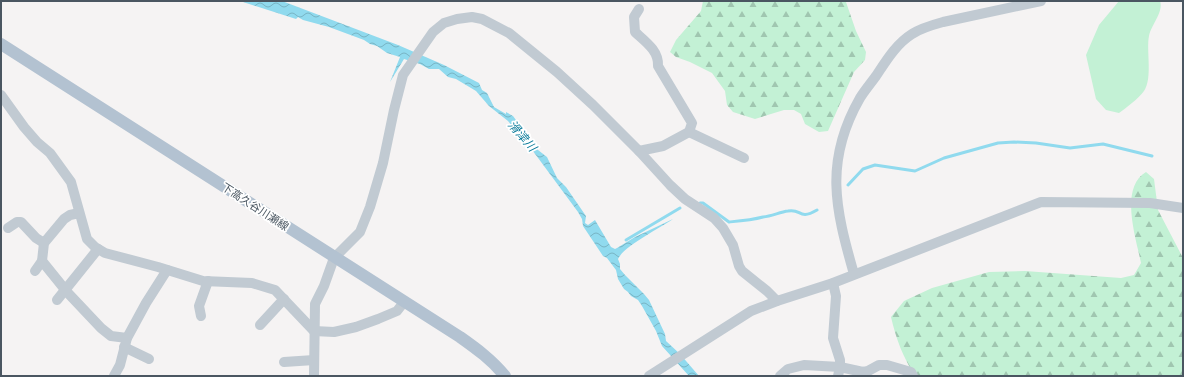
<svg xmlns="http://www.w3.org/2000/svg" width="1184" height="377" font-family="'Roboto Condensed','Noto Sans JP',sans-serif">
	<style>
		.green { fill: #c3f1d5 }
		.forest { fill: url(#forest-firs) }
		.water { fill: url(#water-waves) }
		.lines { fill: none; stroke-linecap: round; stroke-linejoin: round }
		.stream { stroke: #90daee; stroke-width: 3 }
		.minor { stroke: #c1cad2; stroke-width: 10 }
		.major { stroke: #b3c2d1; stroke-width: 12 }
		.labels { text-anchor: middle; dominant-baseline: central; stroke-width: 3.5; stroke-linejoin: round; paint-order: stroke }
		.street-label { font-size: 11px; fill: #4a5661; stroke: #fff }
		.water-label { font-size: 12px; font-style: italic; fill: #0c7c9b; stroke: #fff }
	</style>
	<defs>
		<pattern id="forest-firs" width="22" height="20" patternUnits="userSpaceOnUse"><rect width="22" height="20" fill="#c3f1d5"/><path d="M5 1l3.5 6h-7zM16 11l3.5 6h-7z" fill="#a0c6b0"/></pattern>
		<pattern id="water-waves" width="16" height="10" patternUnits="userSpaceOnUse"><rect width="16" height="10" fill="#90daee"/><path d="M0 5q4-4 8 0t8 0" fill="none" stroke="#78b4c4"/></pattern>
	</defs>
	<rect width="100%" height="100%" fill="#f5f3f3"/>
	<path class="green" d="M 1119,1 L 1160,1 C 1164,12 1151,25 1149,36 C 1146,50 1153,78 1144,91 C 1138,99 1127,107 1119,113 L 1106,110 L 1096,99 L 1086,55 L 1099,25 Z"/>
	<g class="forest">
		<polygon points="703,1 845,1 846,2 856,31 866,52 865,60 854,72 828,131 819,132 805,124 801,114 794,110 784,110 755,119 733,112 727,105 725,91 712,73 690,62 676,57 670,52 676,40 701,11"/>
		<path d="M 1146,172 L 1154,179 L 1158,210 L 1183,258 L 1183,376 L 915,376 C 903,357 896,339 891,317 L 904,301 L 932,288 L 989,272 L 1025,271 L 1121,278 L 1134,275 L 1141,263 C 1136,238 1119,188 1146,172 Z"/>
	</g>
	<path class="water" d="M 240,1 L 282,1 L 398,45 L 444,65 L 479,83 L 482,90 L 487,93 L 494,107 L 506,114 L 506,112 L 513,116 L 538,150 L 547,157 L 557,178 L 566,187 L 586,216 L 585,223 L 588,225 L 595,220 L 611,247 L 615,249 L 617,248 L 635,237 L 673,219 C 660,228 624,246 618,259 L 620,264 L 620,269 L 625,275 L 644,294 L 649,300 L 665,334 L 666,341 L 680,354 L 699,376 L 689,376 L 662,346 L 656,331 L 642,306 L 638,300 L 631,296 L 628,292 L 624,289 L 618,279 L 616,270 L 607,258 L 603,256 L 583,226 L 582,219 L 578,212 L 527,143 L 521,137 L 508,121 L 489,106 L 476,91 L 456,79 L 448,77 L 439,69 L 429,69 L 420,64 L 404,59 L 390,82 L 400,57 L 387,53 L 377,46 L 370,44 L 364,40 L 329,27 L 303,20 L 298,17 L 296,19 Z"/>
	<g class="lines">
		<g class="stream">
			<polyline points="848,185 863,169 875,165 915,171 944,158 998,143 1014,142 1036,143 1070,148 1103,144 1152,156"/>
			<path d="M 700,203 L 703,203 L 729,222 C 740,221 752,220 763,217 C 772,216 780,212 788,211 C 802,208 798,221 817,210"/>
			<polyline points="626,240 680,208"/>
		</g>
		<g class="minor">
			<path d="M 639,9 L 634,17 L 635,32 C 646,42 659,51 658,66 L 692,123 L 689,132 L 663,146 L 639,151"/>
			<polyline points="1,95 24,127 37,142 50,153 71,182 87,239 95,247 105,253 158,267 203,281 252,283 275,290 314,331 334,332 356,327 378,319 397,311 404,302"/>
			<polyline points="689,132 744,158"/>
			<polyline points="79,213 70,215 64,219 44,243 42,261 67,292 101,328 111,336 127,338"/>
			<polyline points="8,228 17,222 21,222 36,238 44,243"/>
			<polyline points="35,271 42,261"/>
			<path d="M 854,274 C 835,208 824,161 860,98 C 865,90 871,83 876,76 C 886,61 896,44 912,34 C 921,28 932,25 943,22 L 1041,1"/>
			<polyline points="833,283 836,296 833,338 840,360 840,367 838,376"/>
			<polyline points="57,300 98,249"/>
			<polyline points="201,316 199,306 208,281"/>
			<polyline points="260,325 284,299"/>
			<polyline points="124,347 149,359"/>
			<polyline points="284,362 314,360"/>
			<polyline points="114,376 120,365 127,338 146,303 167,270"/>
			<polyline points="314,376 315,304 324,286 334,258 360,232 370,207 383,163 394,110 403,75 433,32 444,23 457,19 472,17 482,19 509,33 557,72 593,105 639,151 670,185 685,199 714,218 723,228 733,245 739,266 742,271 767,291 777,301"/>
			<polyline points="649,376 751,311 777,301 833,283 1041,202 1150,203 1183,208"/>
			<polyline points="780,376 788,369 804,365 840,367 863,372 868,371 879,365 887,365 911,372 913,376"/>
		</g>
		<path class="major" d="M 1,44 L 460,337 C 477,349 492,360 505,376"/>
	</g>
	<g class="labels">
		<g class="street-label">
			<text transform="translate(255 207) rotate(33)">下高久谷川瀬線</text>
		</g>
		<g class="water-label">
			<text transform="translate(522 136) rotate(49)">滑津川</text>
		</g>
	</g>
	<rect width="1184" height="377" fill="none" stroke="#4a5661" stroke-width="4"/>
</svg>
